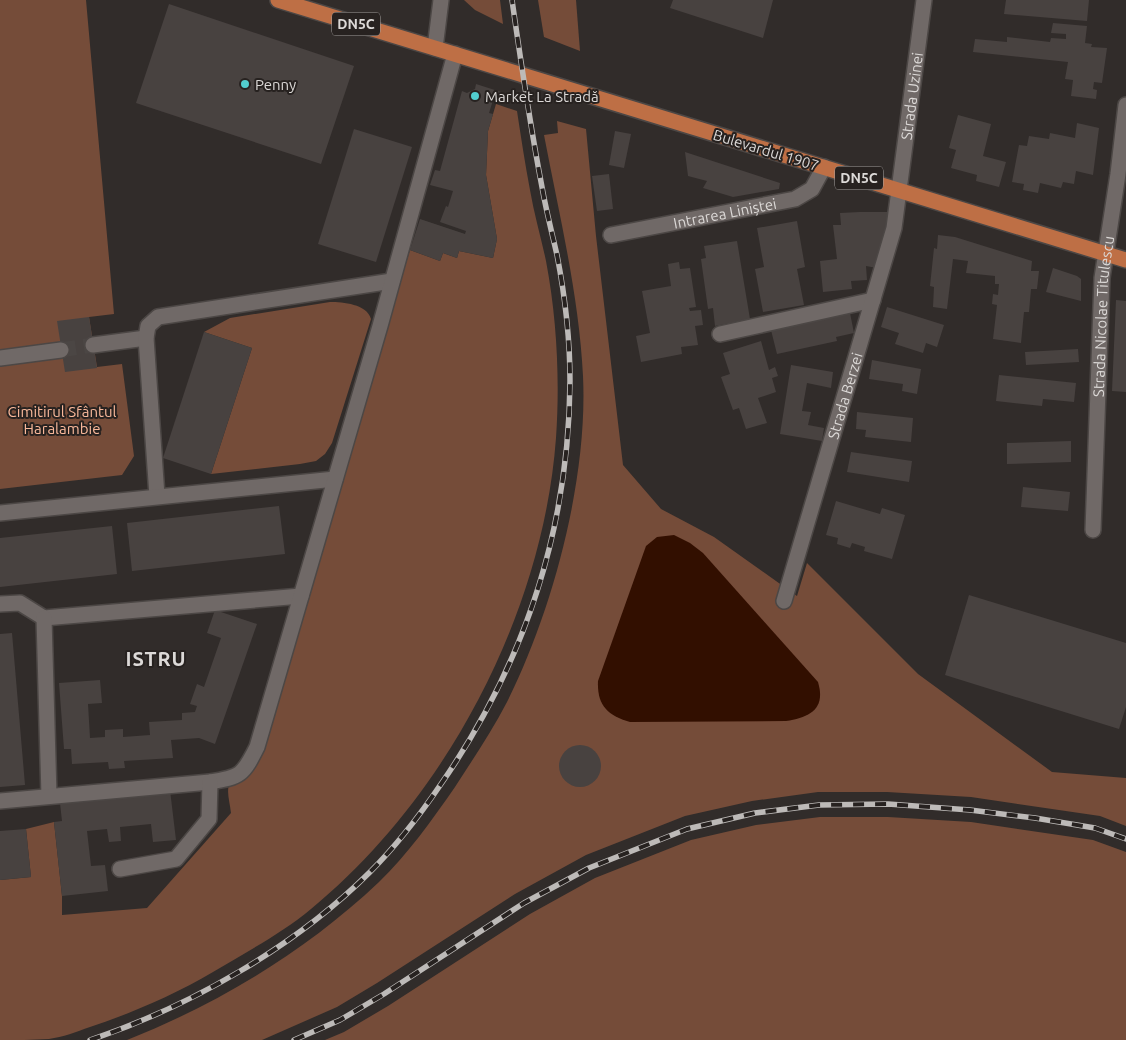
<svg xmlns="http://www.w3.org/2000/svg" width="1126" height="1040" font-family="Ubuntu,sans-serif">
	<style>
		.green { fill: #754c39 }
		.water { fill: #320f00 }
		.building { fill: #484240 }
		.lines { fill: none; stroke-linecap: round; stroke-linejoin: round }
		.minor-tunnel { stroke: #4b4644; stroke-width: 15; stroke-dasharray: 15 8; stroke-linecap: butt }
		.minor-casing { stroke: #4c4745; stroke-width: 18 }
		.major-casing { stroke: #4c4745; stroke-width: 18 }
		.minor { stroke: #706967; stroke-width: 15 }
		.major { stroke: #be6f45; stroke-width: 15 }
		.rail-casing { stroke: #bdbab8; stroke-width: 5.5 }
		.rail { stroke: #272220; stroke-width: 4; stroke-dasharray: 11; stroke-linecap: butt }
		.poi-dot { fill: #52cdce; stroke: #272220; stroke-width: 2 }
		.labels { text-anchor: middle; dominant-baseline: central; stroke-width: 4; stroke-linejoin: round; paint-order: stroke }
		.shield { fill: #272220; stroke: #a6a2a0; stroke-width: 1 }
		.shield-label { font-size: 14px; font-weight: bold; fill: #dcd9d7 }
		.poi-label { font-size: 15px; fill: #dcd9d7; stroke: #272220; text-anchor: start }
		.street-label { font-size: 15px; fill: #dcd9d7; stroke: #272220 }
		.park-label { font-size: 15px; fill: #fab99b; stroke: #272220 }
		.district-label { font-size: 20px; font-weight: bold; letter-spacing: 1px; fill: #dcd9d7; stroke: #272220 }
	</style>
	<rect width="100%" height="100%" fill="#312c2a"/>
	<g class="green">
		<polygon points="0,0 86,0 114,314 89,317 97,367 122,364 134,456 122,475 0,489"/>
		<polygon points="464,0 500,0 503,24 475,10"/>
		<polygon points="538,0 576,0 580,51 544,37"/>
		<path d="M 496,104 L 517,111 C 521,137 525,164 530,190 C 534,214 541,237 546,261 C 557,319 560,380 556,438 C 543,614 446,798 311,909 C 281,934 246,952 213,972 C 174,995 132,1013 90,1027 C 76,1032 63,1037 49,1039 C 33,1040 16,1040 0,1040 L 0,880 L 31,877 L 26,829 L 54,822 L 62,896 L 62,915 L 147,908 L 231,813 C 229,795 222,783 241,773 L 302,609 L 410,250 L 440,261 L 443,253 L 457,258 L 459,251 L 493,258 L 497,239 L 486,175 L 488,131 Z"/>
		<path d="M 557,121 L 586,129 L 596,236 L 623,465 L 661,509 L 714,537 L 797,596 L 807,563 L 918,674 L 1052,772 L 1126,778 L 1126,826 L 1100,816 L 971,797 L 887,792 L 818,792 L 752,801 L 685,816 L 586,855 L 515,894 L 377,983 L 337,1007 L 262,1040 L 127,1040 C 220,1003 306,951 379,882 C 408,854 432,820 455,787 C 473,759 492,731 507,702 C 553,610 588,479 583,376 C 579,295 559,214 544,135 L 558,133 Z"/>
		<path d="M 330,302 C 343,302 367,304 371,319 L 332,443 L 325,454 L 316,461 L 300,464 L 211,474 L 252,348 L 204,332 L 230,318 Z"/>
		<polygon points="820,817 888,817 971,822 1093,840 1126,852 1126,1040 325,1040 344,1032 388,1006 530,914 595,878 691,840 756,825"/>
	</g>
	<path class="water" d="M 674,535 L 690,543 L 703,553 L 818,682 C 826,709 810,717 786,721 L 630,722 C 607,715 597,705 598,681 L 646,546 L 657,537 Z"/>
	<g class="building">
		<polygon points="673,0 773,0 763,38 670,8"/>
		<polygon points="1006,0 1089,0 1087,21 1004,14"/>
		<polygon points="169,4 354,66 321,164 136,103"/>
		<polygon points="1053,23 1087,26 1085,43 1092,44 1091,47 1107,48 1102,83 1094,82 1093,89 1097,90 1096,99 1071,96 1073,80 1065,79 1068,62 973,52 975,39 1007,42 1007,37 1050,42 1051,38 1066,39 1066,34 1051,33"/>
		<polygon points="476,84 501,92 499,98 494,97 489,113 493,114 488,131 486,175 497,239 493,258 459,251 457,258 443,253 440,261 410,250 420,219 465,234 466,231 440,222 446,206 448,207 453,191 430,185 435,170 440,171 462,91 467,93 475,89"/>
		<polygon points="958,115 991,124 983,156 1006,162 999,187 976,181 977,175 951,168 956,150 949,148"/>
		<polygon points="1077,123 1099,128 1093,175 1076,171 1074,184 1063,182 1061,188 1040,183 1038,193 1023,190 1024,184 1012,182 1019,145 1027,146 1029,136 1049,139 1050,133 1075,138"/>
		<polygon points="354,129 412,147 376,262 318,244"/>
		<polygon points="615,131 631,134 624,168 609,165"/>
		<polygon points="685,152 780,183 779,189 733,197 703,188 707,181 688,176"/>
		<polygon points="609,174 613,209 597,211 592,176"/>
		<polygon points="860,212 888,212 890,218 877,268 866,266 867,280 851,281 852,289 823,292 820,261 837,259 833,225 841,225 840,213"/>
		<polygon points="797,221 805,267 797,269 804,305 763,312 755,269 764,267 757,228"/>
		<polygon points="938,235 955,237 1032,261 1031,271 1039,271 1037,289 1031,289 1029,312 1024,312 1021,343 993,339 997,305 992,304 993,294 998,295 999,284 995,284 995,276 966,273 968,261 953,259 947,309 933,307 934,287 930,286 934,248 937,249"/>
		<polygon points="737,241 750,319 715,326 713,308 708,309 701,259 706,258 704,246"/>
		<polygon points="679,262 680,269 690,268 696,307 689,308 690,311 701,310 703,325 695,326 698,345 681,347 682,354 641,362 636,336 650,333 642,291 671,286 668,264"/>
		<polygon points="1053,268 1077,276 1081,279 1081,301 1046,292"/>
		<polygon points="1116,300 1126,301 1126,392 1112,391"/>
		<polygon points="887,307 944,325 937,347 926,343 923,353 895,344 899,333 881,327"/>
		<polygon points="850,313 854,333 836,337 837,341 777,354 771,330"/>
		<polygon points="89,317 97,368 65,372 57,321"/>
		<polygon points="204,332 252,348 211,474 163,458"/>
		<polygon points="761,341 769,370 775,367 778,376 772,378 776,392 758,398 767,423 746,429 739,408 733,410 721,377 730,374 723,353"/>
		<polygon points="1078,349 1079,362 1026,365 1025,352"/>
		<polygon points="872,360 921,369 917,394 902,391 903,384 869,379"/>
		<polygon points="791,365 833,372 831,388 807,383 802,411 811,412 808,425 824,428 822,441 780,434"/>
		<polygon points="999,375 1076,383 1074,402 1043,399 1042,406 996,401"/>
		<polygon points="857,412 913,418 911,442 865,437 866,430 856,429"/>
		<polygon points="1071,441 1071,462 1007,464 1007,443"/>
		<polygon points="851,452 912,461 909,482 847,472"/>
		<polygon points="1023,487 1070,492 1068,511 1021,507"/>
		<polygon points="836,501 880,514 882,508 905,515 892,559 864,551 865,547 852,543 850,548 837,544 838,538 826,535"/>
		<polygon points="279,506 285,554 132,571 127,523"/>
		<polygon points="112,526 117,574 0,587 0,538"/>
		<polygon points="969,595 1126,643 1126,707 1119,729 945,675"/>
		<polygon points="215,610 257,624 215,744 199,738 171,740 173,758 124,761 125,768 109,769 108,762 72,764 71,749 64,749 59,683 100,680 102,703 88,704 90,738 105,737 105,730 123,729 123,737 150,735 149,722 182,720 182,713 195,712 197,706 190,704 197,684 204,687 221,638 207,633"/>
		<polygon points="12,633 25,785 0,787 0,634"/>
		<circle cx="580" cy="766" r="21"/>
		<polygon points="170,790 176,840 153,842 151,824 120,827 121,841 109,842 107,829 87,831 91,866 105,865 108,891 62,896 54,822 62,821 60,803"/>
		<polygon points="26,829 31,877 0,880 0,831"/>
	</g>
	<g class="lines">
		<polyline class="minor-tunnel" points="61,350 93,345"/>
		<g class="minor-casing">
			<g id="minor">
				<polyline points="435,48 441,0"/>
				<path id="s1" d="M 611,235 L 795,199 L 812,189 L 824,167"/>
				<polyline points="720,334 873,300"/>
				<polyline points="93,345 146,338"/>
				<polyline points="0,358 61,350"/>
				<polyline points="157,496 146,338 148,326 158,317 392,281"/>
				<polyline points="0,513 335,479"/>
				<path id="s2" d="M 1093,530 L 1102,278 L 1118,174 L 1126,105"/>
				<path id="s3" d="M 784,601 L 894,228 L 924,0"/>
				<polyline points="0,604 20,603 44,618 301,596"/>
				<polyline points="44,618 49,796"/>
				<path d="M 0,801 L 210,782 C 241,777 243,775 257,747 L 380,326 L 455,54"/>
				<polyline points="120,869 176,859 209,819 210,782"/>
			</g>
		</g>
		<g class="major-casing">
			<polyline id="major" points="278,0 1126,260"/>
		</g>
		<use href="#minor" class="minor"/>
		<use href="#major" class="major"/>
		<g class="rail-casing">
			<g id="rail">
				<path d="M 90,1040 C 189,1007 295,947 370,872 C 396,846 420,815 441,784 C 525,663 569,529 570,381 C 570,340 565,296 557,255 C 552,233 546,210 542,187 C 530,125 521,63 512,0"/>
				<polyline points="294,1040 340,1020 384,994 524,903 589,868 687,829 755,813 819,805 888,804 970,810 1035,818 1095,828 1126,839"/>
			</g>
		</g>
		<use href="#rail" class="rail"/>
	</g>
	<g class="poi-dot">
		<circle cx="245" cy="84" r="5"/>
		<circle cx="475" cy="96" r="5"/>
	</g>
	<g class="labels">
		<g class="shield">
			<rect x="332" y="12.5" width="48" height="23" rx="4"/>
			<rect x="835" y="166.5" width="48" height="23" rx="4"/>
		</g>
		<g class="shield-label">
			<text x="356" y="24">DN5C</text>
			<text x="859" y="178">DN5C</text>
		</g>
		<g class="poi-label">
			<text x="255" y="84">Penny</text>
			<text x="485" y="96">Market La Stradă</text>
		</g>
		<g class="street-label">
			<text stroke="none"><textPath href="#s3" startOffset="522">Strada Uzinei</textPath></text>
			<text transform="translate(766 150) rotate(17)">Bulevardul 1907</text>
			<text stroke="none"><textPath href="#s1" startOffset="116">Intrarea Liniștei</textPath></text>
			<text stroke="none"><textPath href="#s2" startOffset="214">Strada Nicolae Titulescu</textPath></text>
			<text stroke="none"><textPath href="#s3" startOffset="214">Strada Berzei</textPath></text>
		</g>
		<g class="park-label">
			<text x="62" y="411">Cimitirul Sfântul<tspan x="62" dy="17">Haralambie</tspan></text>
		</g>
		<g class="district-label">
			<text x="156" y="658">ISTRU</text>
		</g>
	</g>
</svg>
